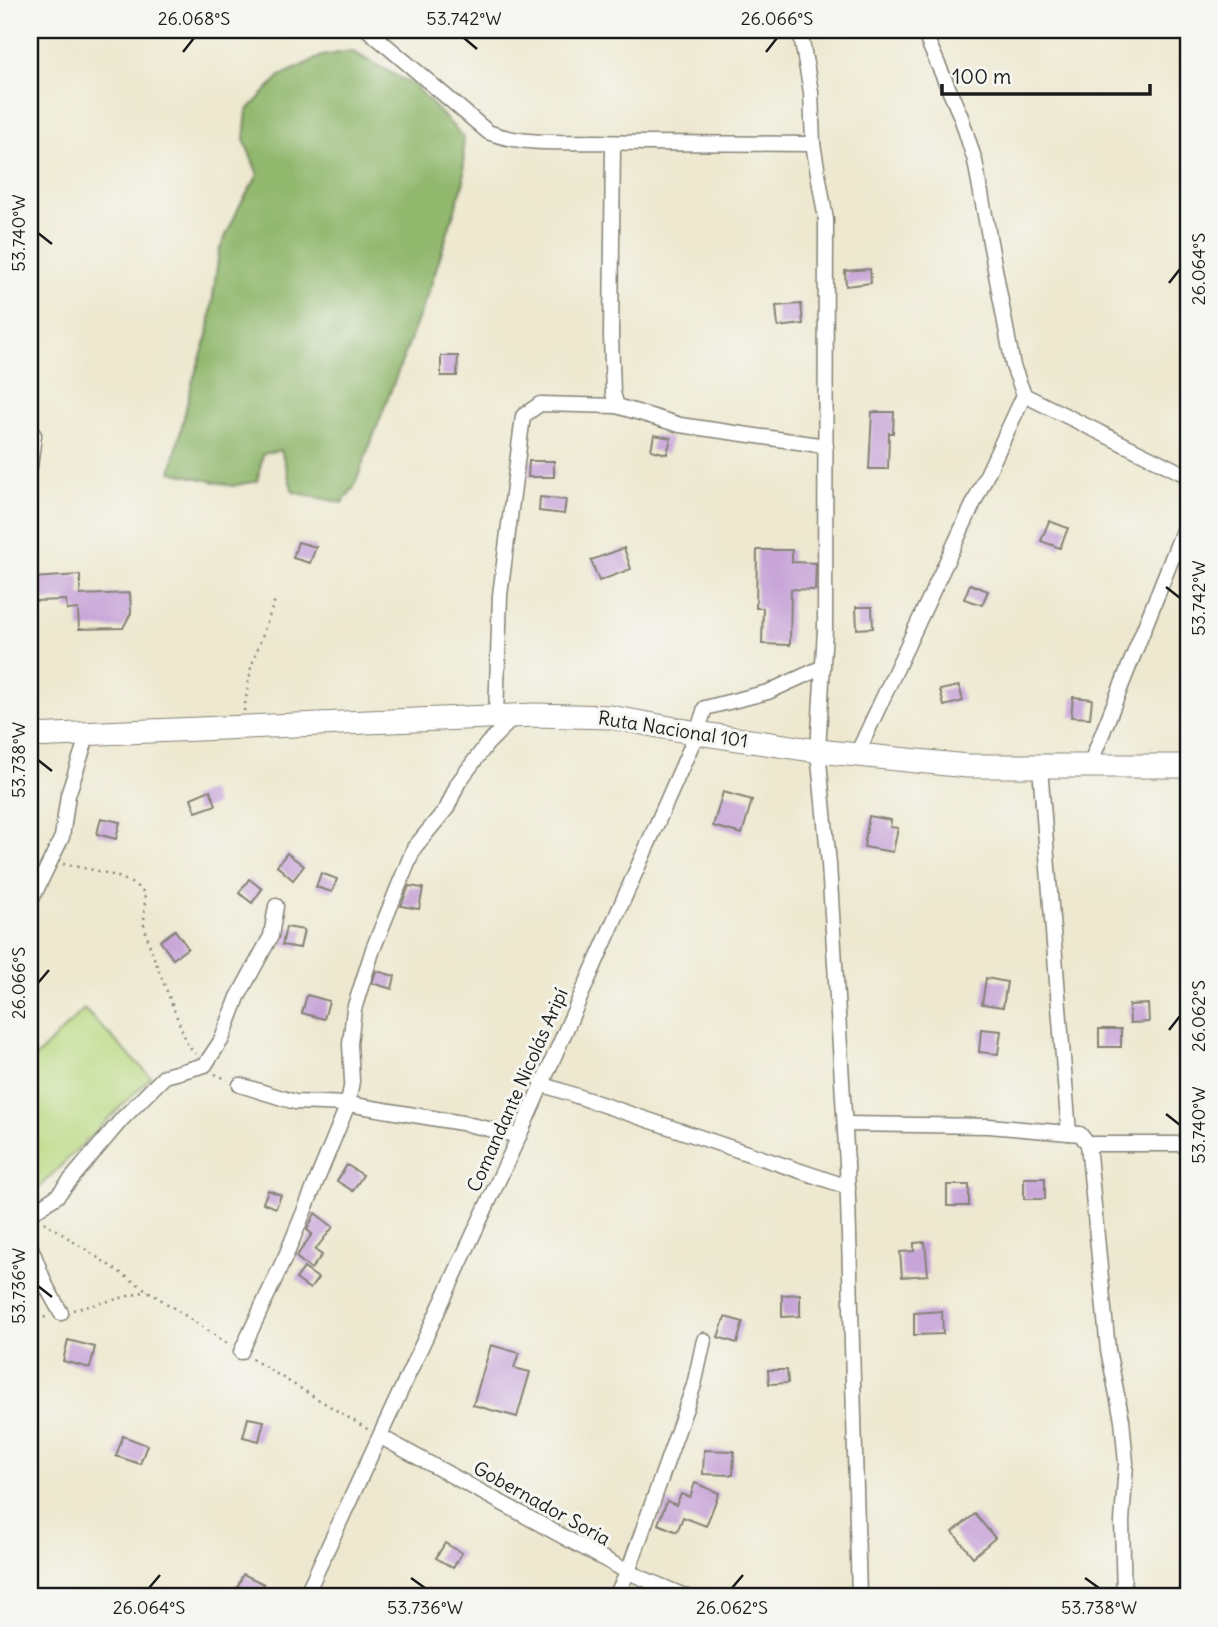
<svg xmlns="http://www.w3.org/2000/svg" width="1218" height="1627" font-family="Delius,sans-serif">
	<style>
		.green { fill: #b8d87f; stroke: #6a7a4e; stroke-width: 2 }
		.forest { fill: #92b86e; stroke: #576a45; stroke-width: 2 }
		.building { fill: #c8a5d8 }
		.lines { fill: none; stroke-linecap: round; stroke-linejoin: round }
		.street-casing { stroke: #848276; stroke-width: 17 }
		.primary-casing { stroke: #848276; stroke-width: 25 }
		.path { stroke: #848276; stroke-width: 2.5; stroke-dasharray: 2 5; stroke-linecap: butt }
		.street { stroke: #fff; stroke-width: 14 }
		.primary { stroke: #fff; stroke-width: 23 }
		.ticks { fill: none; stroke: #1c1c1c; stroke-width: 2.5 }
		.labels { text-anchor: middle; dominant-baseline: central; stroke-width: 6; stroke-linejoin: round; paint-order: stroke }
		.street-label { font-size: 19px; fill: #1c1c1c; stroke: #f6f6f2 }
		.neatline { fill: none; stroke: #1c1c1c; stroke-width: 2.5 }
		.ticks-label { font-size: 18px; text-anchor: middle; fill: #1c1c1c }
	</style>
	<rect width="100%" height="100%" fill="#f6f6f2"/>
	<filter id="ink" filterUnits="userSpaceOnUse"><feTurbulence type="fractalNoise" baseFrequency=".0143" numOctaves="2"/><feDisplacementMap in="SourceGraphic" scale="14" xChannelSelector="R" yChannelSelector="G"/><feConvolveMatrix kernelMatrix="1 2 1 2 8 2 1 2 1" color-interpolation-filters="sRGB"/></filter>
	<filter id="wash" filterUnits="userSpaceOnUse"><feTurbulence type="fractalNoise" baseFrequency=".00686" numOctaves="4" result="noise"/><feDisplacementMap in="SourceGraphic" scale="28" xChannelSelector="R" yChannelSelector="G"/><feGaussianBlur stdDeviation="1.57" result="paint"/><feColorMatrix in="noise" values="0 0 0 0 0 0 0 0 0 0 0 0 0 0 0 0 0 1.4 0 .05"/><feComposite in="paint" operator="in"/></filter>
	<g filter="url(#wash)">
		<rect width="100%" height="100%" fill="#ede8cf"/>
		<polygon class="green" points="84,1009 151,1077 30,1196 30,1063"/>
		<polygon class="forest" points="351,51 415,86 463,137 464,181 431,285 354,487 342,503 293,492 281,450 263,454 257,481 233,486 171,472 192,383 208,335 219,251 240,205 258,175 244,139 247,111 280,76 322,56"/>
		<g id="blocks">
			<g class="building">
				<polygon points="870,269 871,283 846,286 845,271"/>
				<polygon points="801,304 803,324 778,327 776,306"/>
				<polygon points="441,356 458,356 457,376 441,376"/>
				<polygon points="872,412 894,412 893,433 889,433 888,469 869,469"/>
				<polygon points="654,435 671,438 667,454 651,450"/>
				<polygon points="529,461 554,461 554,477 528,477"/>
				<polygon points="540,497 566,500 564,514 539,511"/>
				<polygon points="1049,521 1068,528 1060,548 1041,541"/>
				<polygon points="298,542 316,547 310,563 293,558"/>
				<polygon points="624,548 631,569 599,581 591,560"/>
				<polygon points="757,550 792,550 792,562 816,563 815,590 791,589 790,645 762,644 763,608 756,608"/>
				<polygon points="80,575 80,595 130,593 131,613 123,628 79,629 78,609 67,610 66,600 33,601 32,578"/>
				<polygon points="970,584 988,591 982,605 964,599"/>
				<polygon points="856,607 872,607 873,628 857,629"/>
				<polygon points="959,686 963,701 944,706 940,690"/>
				<polygon points="1073,697 1092,699 1090,718 1071,717"/>
				<polygon points="210,790 216,805 196,812 191,798"/>
				<polygon points="723,792 752,800 742,834 713,826"/>
				<polygon points="869,816 891,820 890,827 898,828 893,852 864,847"/>
				<polygon points="101,818 120,822 116,839 97,834"/>
				<polygon points="287,853 304,866 293,880 277,866"/>
				<polygon points="321,873 337,879 332,892 316,887"/>
				<polygon points="249,879 262,889 252,903 239,893"/>
				<polygon points="409,886 423,888 419,909 401,906"/>
				<polygon points="286,927 304,930 300,948 282,945"/>
				<polygon points="175,930 188,948 173,959 160,941"/>
				<polygon points="376,971 395,976 392,989 372,983"/>
				<polygon points="986,978 1007,982 1003,1007 982,1004"/>
				<polygon points="307,995 329,1001 324,1019 302,1013"/>
				<polygon points="1148,1004 1149,1022 1130,1023 1129,1005"/>
				<polygon points="981,1029 1001,1031 998,1054 979,1052"/>
				<rect x="1099" y="1029" width="22" height="18"/>
				<polygon points="347,1165 363,1175 353,1191 337,1181"/>
				<rect x="1024" y="1178" width="21" height="21"/>
				<rect x="947" y="1185" width="22" height="21"/>
				<polygon points="268,1190 281,1195 276,1208 263,1203"/>
				<polygon points="315,1213 333,1227 315,1250 322,1255 311,1269 296,1257 312,1234 307,1230"/>
				<polygon points="925,1242 928,1275 902,1277 900,1252 914,1251 914,1243"/>
				<polygon points="304,1268 318,1278 310,1289 296,1279"/>
				<polygon points="800,1294 800,1316 782,1317 782,1295"/>
				<polygon points="942,1311 943,1334 914,1335 914,1313"/>
				<polygon points="725,1317 743,1322 737,1343 718,1337"/>
				<polygon points="68,1340 95,1347 90,1368 63,1361"/>
				<polygon points="491,1345 519,1353 514,1368 530,1372 517,1417 473,1405"/>
				<polygon points="768,1370 787,1370 788,1383 769,1384"/>
				<polygon points="248,1418 264,1421 259,1441 243,1437"/>
				<polygon points="123,1436 147,1445 140,1464 116,1456"/>
				<polygon points="704,1450 734,1451 733,1475 703,1474"/>
				<polygon points="695,1483 719,1493 706,1526 683,1517 677,1532 658,1524 667,1501 676,1505 681,1494 690,1497"/>
				<polygon points="975,1514 995,1538 973,1557 953,1532"/>
				<polygon points="445,1543 462,1553 453,1568 436,1558"/>
				<polygon points="243,1574 264,1584 258,1597 244,1597 235,1593"/>
			</g>
		</g>
	</g>
	<g filter="url(#ink)">
		<use href="#blocks" fill-opacity="0" stroke="#848276" stroke-width="2"/>
		<g class="lines">
			<g class="street-casing">
				<g id="street">
					<path d="M 368,30 L 488,132 C 521,145 559,142 594,142 C 667,144 740,143 813,144"/>
					<polyline points="800,30 811,92 813,144 826,220 825,629 818,751 829,864 847,1164 859,1597"/>
					<polyline points="613,143 611,336 613,393 617,406"/>
					<polyline points="1024,395 1188,476"/>
					<polyline points="30,467 34,435"/>
					<polyline points="496,717 500,595 523,416 540,404 617,406 680,425 826,446"/>
					<polyline points="856,756 1024,395 1013,366 975,161 961,117 923,30"/>
					<polyline points="1040,767 1069,1133"/>
					<polyline points="1089,767 1188,518"/>
					<polyline points="30,903 62,837 68,795 88,734"/>
					<polyline points="541,1084 848,1187"/>
					<polyline points="240,1085 295,1102 348,1104 462,1123 519,1136"/>
					<polyline points="845,1124 989,1126 1080,1134 1088,1144 1108,1350 1122,1420 1126,1463 1122,1522 1124,1597"/>
					<polyline points="1088,1144 1186,1144 1188,1142"/>
					<polyline points="30,1214 57,1196 122,1119 165,1076 205,1065 222,1039 238,997 271,936 276,906"/>
					<polyline points="30,1245 46,1286 61,1313"/>
					<polyline points="241,1352 287,1253 348,1104 352,1081 350,1044 354,1009 373,949 414,848 447,808 458,783 487,744 515,716"/>
					<polyline points="381,1437 628,1572 687,1597"/>
					<polyline points="30,1596 33,1597"/>
					<polyline points="305,1597 519,1136 697,733 705,708 768,692 823,667"/>
					<polyline points="615,1597 628,1572 694,1385 704,1340"/>
				</g>
			</g>
			<g class="primary-casing">
				<polyline id="primary" points="30,736 535,715 610,717 697,733 818,751 967,766 1188,766"/>
			</g>
			<g class="path">
				<polyline points="244,711 251,667 276,597"/>
				<path d="M 63,864 C 92,870 123,873 145,893 L 144,925 L 151,950 L 188,1046 L 196,1054"/>
				<polyline points="215,1074 228,1080"/>
				<polyline points="44,1222 228,1344"/>
				<polyline points="73,1310 148,1291"/>
				<polyline points="30,1320 46,1317"/>
				<polyline points="252,1359 369,1430"/>
			</g>
			<use href="#street" class="street"/>
			<use href="#primary" class="primary"/>
		</g>
	</g>
	<path class="ticks" d="M 464,38 L 477,49M 183,52 L 194,38M 766,52 L 777,38M 38,233 L 52,244M 1169,283 L 1180,269M 1166,587 L 1180,598M 38,760 L 52,771M 38,983 L 49,970M 1169,1030 L 1180,1016M 1166,1114 L 1180,1125M 38,1286 L 52,1297M 411,1578 L 425,1588M 1085,1578 L 1099,1588M 149,1588 L 160,1575M 732,1588 L 743,1575"/>
	<g class="labels">
		<g class="street-label">
			<text transform="translate(673 729) rotate(9)">Ruta Nacional 101</text>
			<text transform="translate(517 1090) rotate(-66)">Comandante Nicolás Aripí</text>
			<text transform="translate(542 1503) rotate(29)">Gobernador Soria</text>
		</g>
	</g>
	<rect width="1218" height="1627" fill="none" stroke="#f6f6f2" stroke-width="77"/>
	<path d="M942 84v10h208v-10" fill="none" stroke="#1c1c1c" stroke-width="3.5"/>
	<text x="952" y="84" font-size="21" fill="#1c1c1c" stroke="#f6f6f2" stroke-width="5" paint-order="stroke">100 m</text>
	<rect x="38" y="38" width="1142" height="1550" class="neatline"/>
	<g class="ticks-label">
		<text x="194" y="25">26.068°S</text>
		<text x="464" y="25">53.742°W</text>
		<text x="777" y="25">26.066°S</text>
		<text transform="translate(19 233) rotate(-90)" y="6">53.740°W</text>
		<text transform="translate(1199 269) rotate(-90)" y="6">26.064°S</text>
		<text transform="translate(1199 598) rotate(-90)" y="6">53.742°W</text>
		<text transform="translate(19 760) rotate(-90)" y="6">53.738°W</text>
		<text transform="translate(19 983) rotate(-90)" y="6">26.066°S</text>
		<text transform="translate(1199 1016) rotate(-90)" y="6">26.062°S</text>
		<text transform="translate(1199 1125) rotate(-90)" y="6">53.740°W</text>
		<text transform="translate(19 1286) rotate(-90)" y="6">53.736°W</text>
		<text x="149" y="1614">26.064°S</text>
		<text x="425" y="1614">53.736°W</text>
		<text x="732" y="1614">26.062°S</text>
		<text x="1099" y="1614">53.738°W</text>
	</g>
</svg>
